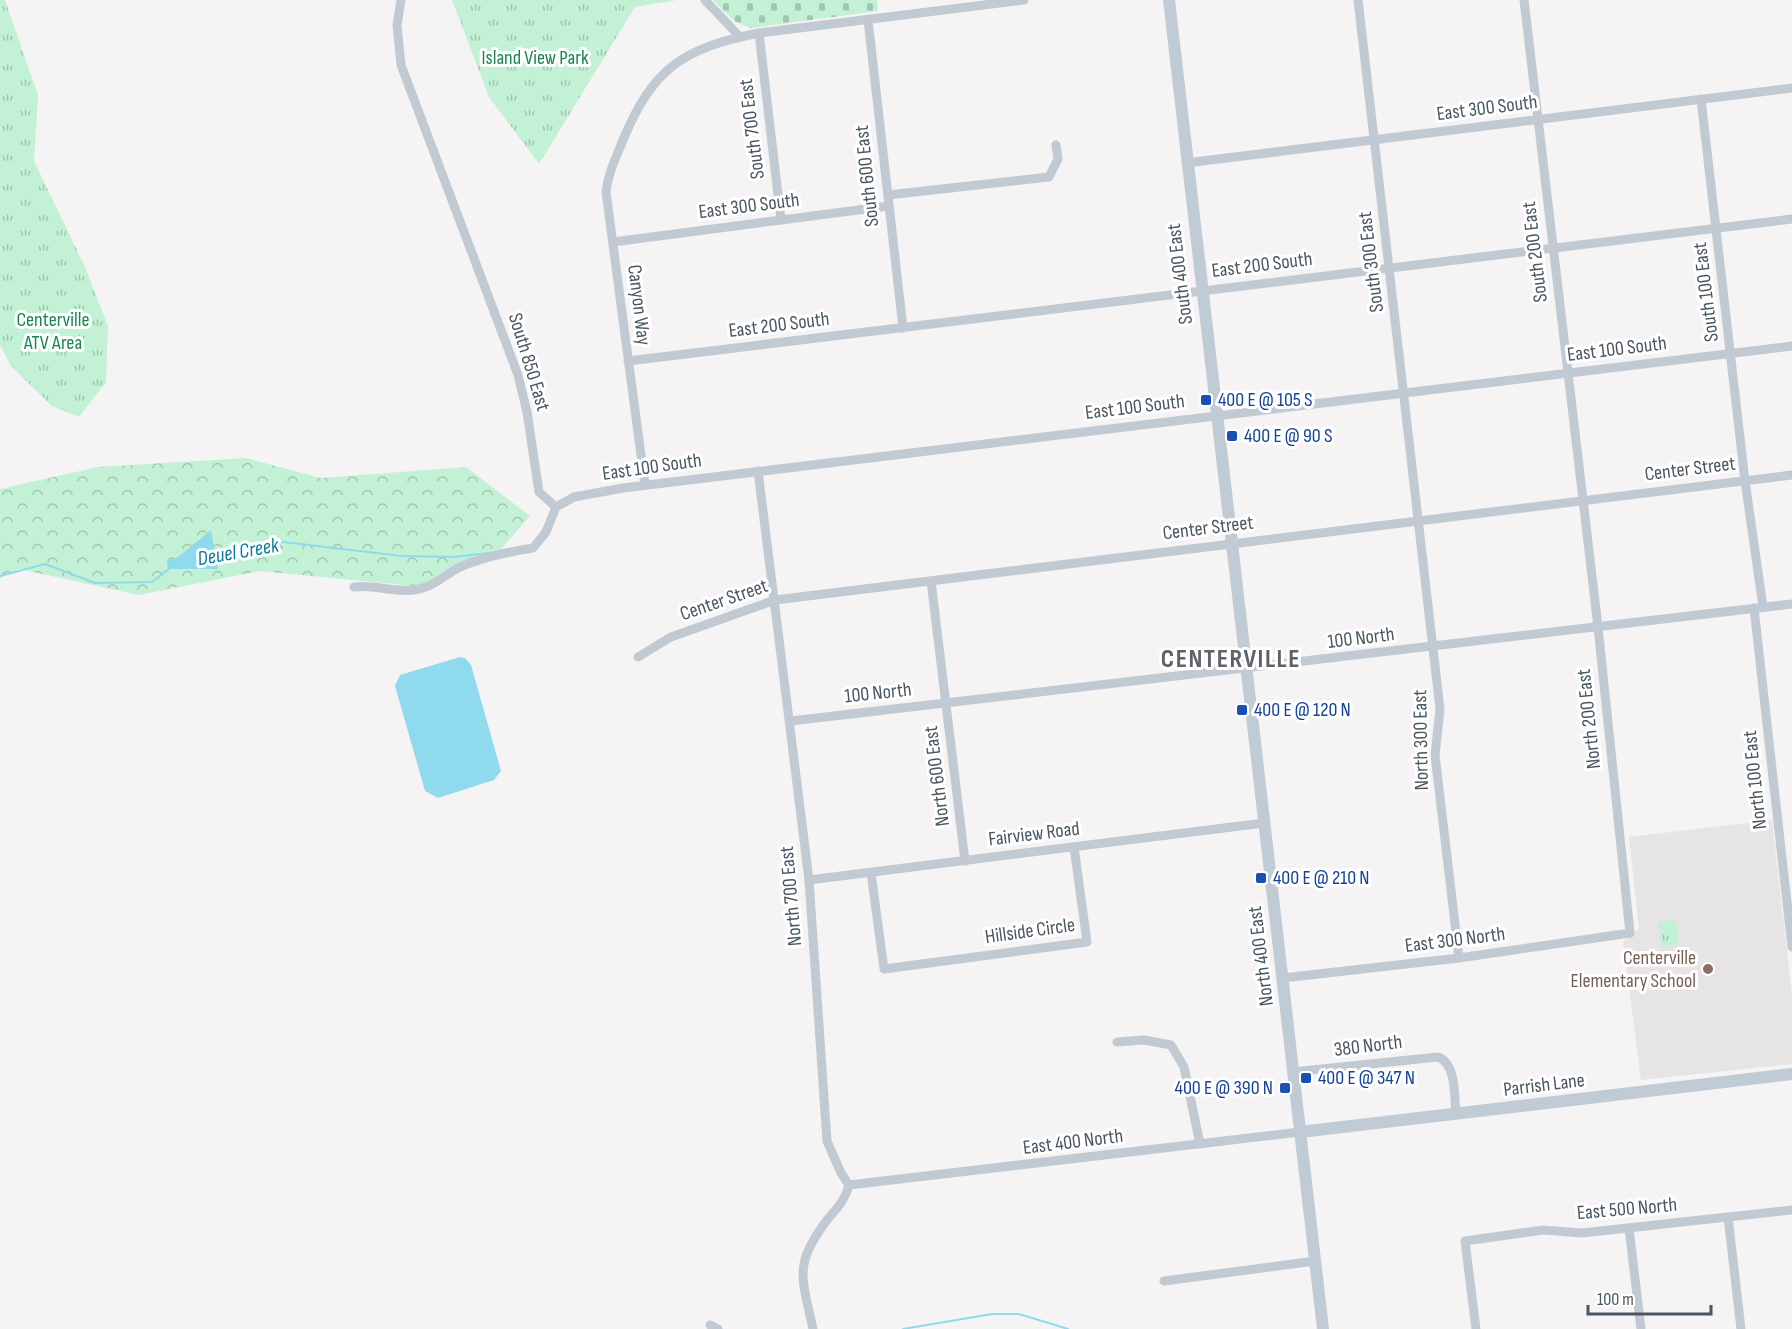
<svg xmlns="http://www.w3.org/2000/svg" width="1792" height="1329" font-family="'Sofia Sans Condensed',sans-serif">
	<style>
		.education { fill: #e6e4e5 }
		.forest { fill: url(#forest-crowns) }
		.cemetery { fill: url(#cemetery-stones) }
		.park { fill: url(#park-tufts) }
		.water { fill: #90daee }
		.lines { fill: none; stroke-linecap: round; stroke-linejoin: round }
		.stream { stroke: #90daee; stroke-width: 2 }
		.street { stroke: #c1cad2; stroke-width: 9 }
		.secondary { stroke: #c1cbd6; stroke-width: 12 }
		.transit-dot { fill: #1a4fb4; stroke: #fff; stroke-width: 2 }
		.education-dot { fill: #8d6e63; stroke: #fff; stroke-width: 2 }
		.labels { text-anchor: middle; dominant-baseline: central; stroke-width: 6; stroke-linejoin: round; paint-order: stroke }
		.park-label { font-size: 20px; fill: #17864f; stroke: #fff }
		.street-label { font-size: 20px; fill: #4a5661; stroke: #fff }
		.transit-label { font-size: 20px; fill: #164399; stroke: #fff; text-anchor: start }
		.education-label { font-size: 20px; fill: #785e54; stroke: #fff; text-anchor: end }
		.water-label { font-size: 21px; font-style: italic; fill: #0c7c9b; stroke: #fff }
		.district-label { font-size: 26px; font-weight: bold; letter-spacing: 1.5px; fill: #5f6368; stroke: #fff }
	</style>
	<defs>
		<pattern id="forest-crowns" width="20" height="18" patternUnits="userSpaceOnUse" patternTransform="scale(1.5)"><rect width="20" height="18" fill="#c3f1d5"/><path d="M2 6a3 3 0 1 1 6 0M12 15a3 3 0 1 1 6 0" fill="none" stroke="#a0c6b0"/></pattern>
		<pattern id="cemetery-stones" width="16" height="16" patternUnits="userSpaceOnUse" patternTransform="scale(1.5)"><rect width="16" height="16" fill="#c3f1d5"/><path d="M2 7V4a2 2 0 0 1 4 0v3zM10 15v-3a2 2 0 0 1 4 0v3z" fill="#a0c6b0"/></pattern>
		<pattern id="park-tufts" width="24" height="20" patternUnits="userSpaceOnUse" patternTransform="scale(1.5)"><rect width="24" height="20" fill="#c3f1d5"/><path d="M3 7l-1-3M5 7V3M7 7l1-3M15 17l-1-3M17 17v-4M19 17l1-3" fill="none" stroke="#a0c6b0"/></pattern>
	</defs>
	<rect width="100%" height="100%" fill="#f5f3f3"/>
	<polygon class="education" points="1772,820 1792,996 1792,1064 1641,1080 1623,942 1639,928 1629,837"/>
	<polygon class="forest" points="246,458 321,478 466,467 530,516 495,556 424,587 260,571 139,595 19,569 0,578 0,489 98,467"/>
	<polygon class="cemetery" points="713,0 877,0 878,11 751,28 734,21"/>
	<g class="park">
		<polygon points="0,0 5,0 38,95 34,161 85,267 108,326 106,382 79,417 52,406 11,366 0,345"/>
		<polygon points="452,0 677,0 635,7 539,164 489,97"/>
		<polygon points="1676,920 1679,944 1662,947 1658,922"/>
	</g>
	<g class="water">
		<polygon points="211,530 218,569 168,569 167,561 178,557"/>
		<polygon points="460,657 465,658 471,665 501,771 494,780 438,798 425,791 395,686 400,675"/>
	</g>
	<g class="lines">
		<g class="stream">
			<polyline points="215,555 283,542 402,556 454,557 488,553"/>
			<polyline points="0,576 45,564 95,583 152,582 170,568"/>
			<polyline points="903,1329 992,1314 1019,1314 1068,1329"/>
		</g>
		<g class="street">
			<polyline points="401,0 397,25 401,65 518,375 527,412 539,492 556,507"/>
			<polyline points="705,0 740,37"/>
			<polyline points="1358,0 1440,709 1435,755 1459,958"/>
			<polyline points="868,20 903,328"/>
			<polyline points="759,33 781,220"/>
			<polyline points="1701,99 1745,481 1763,607"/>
			<polyline points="1186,163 1792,88"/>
			<polyline points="888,195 1049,177 1058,159 1056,145"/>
			<polyline points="613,242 889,206"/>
			<polyline points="628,361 1792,219"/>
			<polyline points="758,471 809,880 827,1141 841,1173 849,1185"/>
			<path d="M 645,485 L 606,192 C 608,173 616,158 623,140 C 653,68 683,48 759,33 L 1024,0"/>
			<polyline points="556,507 574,497 623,488 1792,346"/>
			<polyline points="931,581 965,861"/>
			<path d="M 354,587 C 375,584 398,594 419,589 C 435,586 446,574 460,567 C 483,557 508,552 533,548 L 546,532 L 556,507"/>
			<polyline points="1754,608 1792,947"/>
			<polyline points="638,657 671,637 775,600 1792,475"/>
			<polyline points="791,721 1792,604"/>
			<polyline points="871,873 884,969 1087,942 1074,847"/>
			<polyline points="809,880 1264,823"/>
			<polyline points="1283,978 1459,958 1630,933 1598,627 1524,0"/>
			<polyline points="1117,1042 1144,1040 1171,1045 1184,1067 1200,1144"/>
			<path d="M 1293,1072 L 1438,1057 C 1457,1064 1454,1097 1456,1114"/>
			<polyline points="849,1185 1300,1132"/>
			<polyline points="1728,1217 1741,1329"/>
			<polyline points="1629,1228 1641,1329"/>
			<polyline points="1164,1281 1315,1261"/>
			<polyline points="710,1325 718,1329"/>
			<path d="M 813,1329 C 802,1277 793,1265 827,1220 C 837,1208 845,1201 849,1185"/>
			<polyline points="1476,1329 1465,1241 1543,1230 1582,1233 1792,1210"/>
		</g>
		<g class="secondary">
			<polyline points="1169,0 1323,1329"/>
			<polyline points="1300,1132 1792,1074"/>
		</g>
	</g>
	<g class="transit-dot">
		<rect x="1200" y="394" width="12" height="12" rx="3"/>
		<rect x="1226" y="430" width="12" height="12" rx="3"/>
		<rect x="1236" y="704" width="12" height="12" rx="3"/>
		<rect x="1255" y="872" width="12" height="12" rx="3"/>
		<rect x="1300" y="1072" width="12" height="12" rx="3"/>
		<rect x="1279" y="1082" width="12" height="12" rx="3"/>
	</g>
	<circle class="education-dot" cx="1708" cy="969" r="6"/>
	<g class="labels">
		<g class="park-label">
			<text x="535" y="58">Island View Park</text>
			<text x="53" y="320">Centerville<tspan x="53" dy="23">ATV Area</tspan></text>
		</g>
		<g class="street-label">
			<text transform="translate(1487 108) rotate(-7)">East 300 South</text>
			<text transform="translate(752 129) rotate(-97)">South 700 East</text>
			<text transform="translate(867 176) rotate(-96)">South 600 East</text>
			<text transform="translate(749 206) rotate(-7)">East 300 South</text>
			<text transform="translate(1535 252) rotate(-97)">South 200 East</text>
			<text transform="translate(1371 262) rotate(-97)">South 300 East</text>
			<text transform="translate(1262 265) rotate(-7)">East 200 South</text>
			<text transform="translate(1180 274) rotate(-97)">South 400 East</text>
			<text transform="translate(1706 292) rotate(-97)">South 100 East</text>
			<text transform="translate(639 305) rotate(83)">Canyon Way</text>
			<text transform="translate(779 325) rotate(-7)">East 200 South</text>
			<text transform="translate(1617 349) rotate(-7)">East 100 South</text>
			<text transform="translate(529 362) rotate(73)">South 850 East</text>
			<text transform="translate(1135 407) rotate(-7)">East 100 South</text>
			<text transform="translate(652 467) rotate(-8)">East 100 South</text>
			<text transform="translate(1690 469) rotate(-7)">Center Street</text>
			<text transform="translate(1208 528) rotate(-7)">Center Street</text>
			<text transform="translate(724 600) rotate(-19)">Center Street</text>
			<text transform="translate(1361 638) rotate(-7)">100 North</text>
			<text transform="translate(878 693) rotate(-6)">100 North</text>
			<text transform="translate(1589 719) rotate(-96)">North 200 East</text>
			<text transform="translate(1421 740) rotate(-91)">North 300 East</text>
			<text transform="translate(937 776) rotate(-97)">North 600 East</text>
			<text transform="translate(1755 780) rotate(-96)">North 100 East</text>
			<text transform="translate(1034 834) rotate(-7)">Fairview Road</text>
			<text transform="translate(791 896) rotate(-95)">North 700 East</text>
			<text transform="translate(1030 931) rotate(-8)">Hillside Circle</text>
			<text transform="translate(1455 940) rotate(-7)">East 300 North</text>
			<text transform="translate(1261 956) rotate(-97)">North 400 East</text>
			<text transform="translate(1368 1046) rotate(-7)">380 North</text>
			<text transform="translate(1544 1085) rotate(-7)">Parrish Lane</text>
			<text transform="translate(1073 1142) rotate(-7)">East 400 North</text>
			<text transform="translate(1627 1209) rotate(-5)">East 500 North</text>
		</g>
		<g class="transit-label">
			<text x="1218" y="400">400 E @ 105 S</text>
			<text x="1244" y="436">400 E @ 90 S</text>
			<text x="1254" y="710">400 E @ 120 N</text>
			<text x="1273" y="878">400 E @ 210 N</text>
			<text x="1318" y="1078">400 E @ 347 N</text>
			<text x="1273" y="1088" text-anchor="end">400 E @ 390 N</text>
		</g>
		<g class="education-label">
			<text x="1696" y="958">Centerville<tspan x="1696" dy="23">Elementary School</tspan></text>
		</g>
		<g class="water-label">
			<text transform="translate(238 552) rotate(-10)">Deuel Creek</text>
		</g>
		<g class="district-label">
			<text x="1231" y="659">CENTERVILLE</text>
		</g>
	</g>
	<path d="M1588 1305v9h123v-9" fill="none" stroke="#4a5661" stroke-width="3"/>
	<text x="1597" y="1305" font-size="18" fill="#4a5661" stroke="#ffffff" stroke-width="4.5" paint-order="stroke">100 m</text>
</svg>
